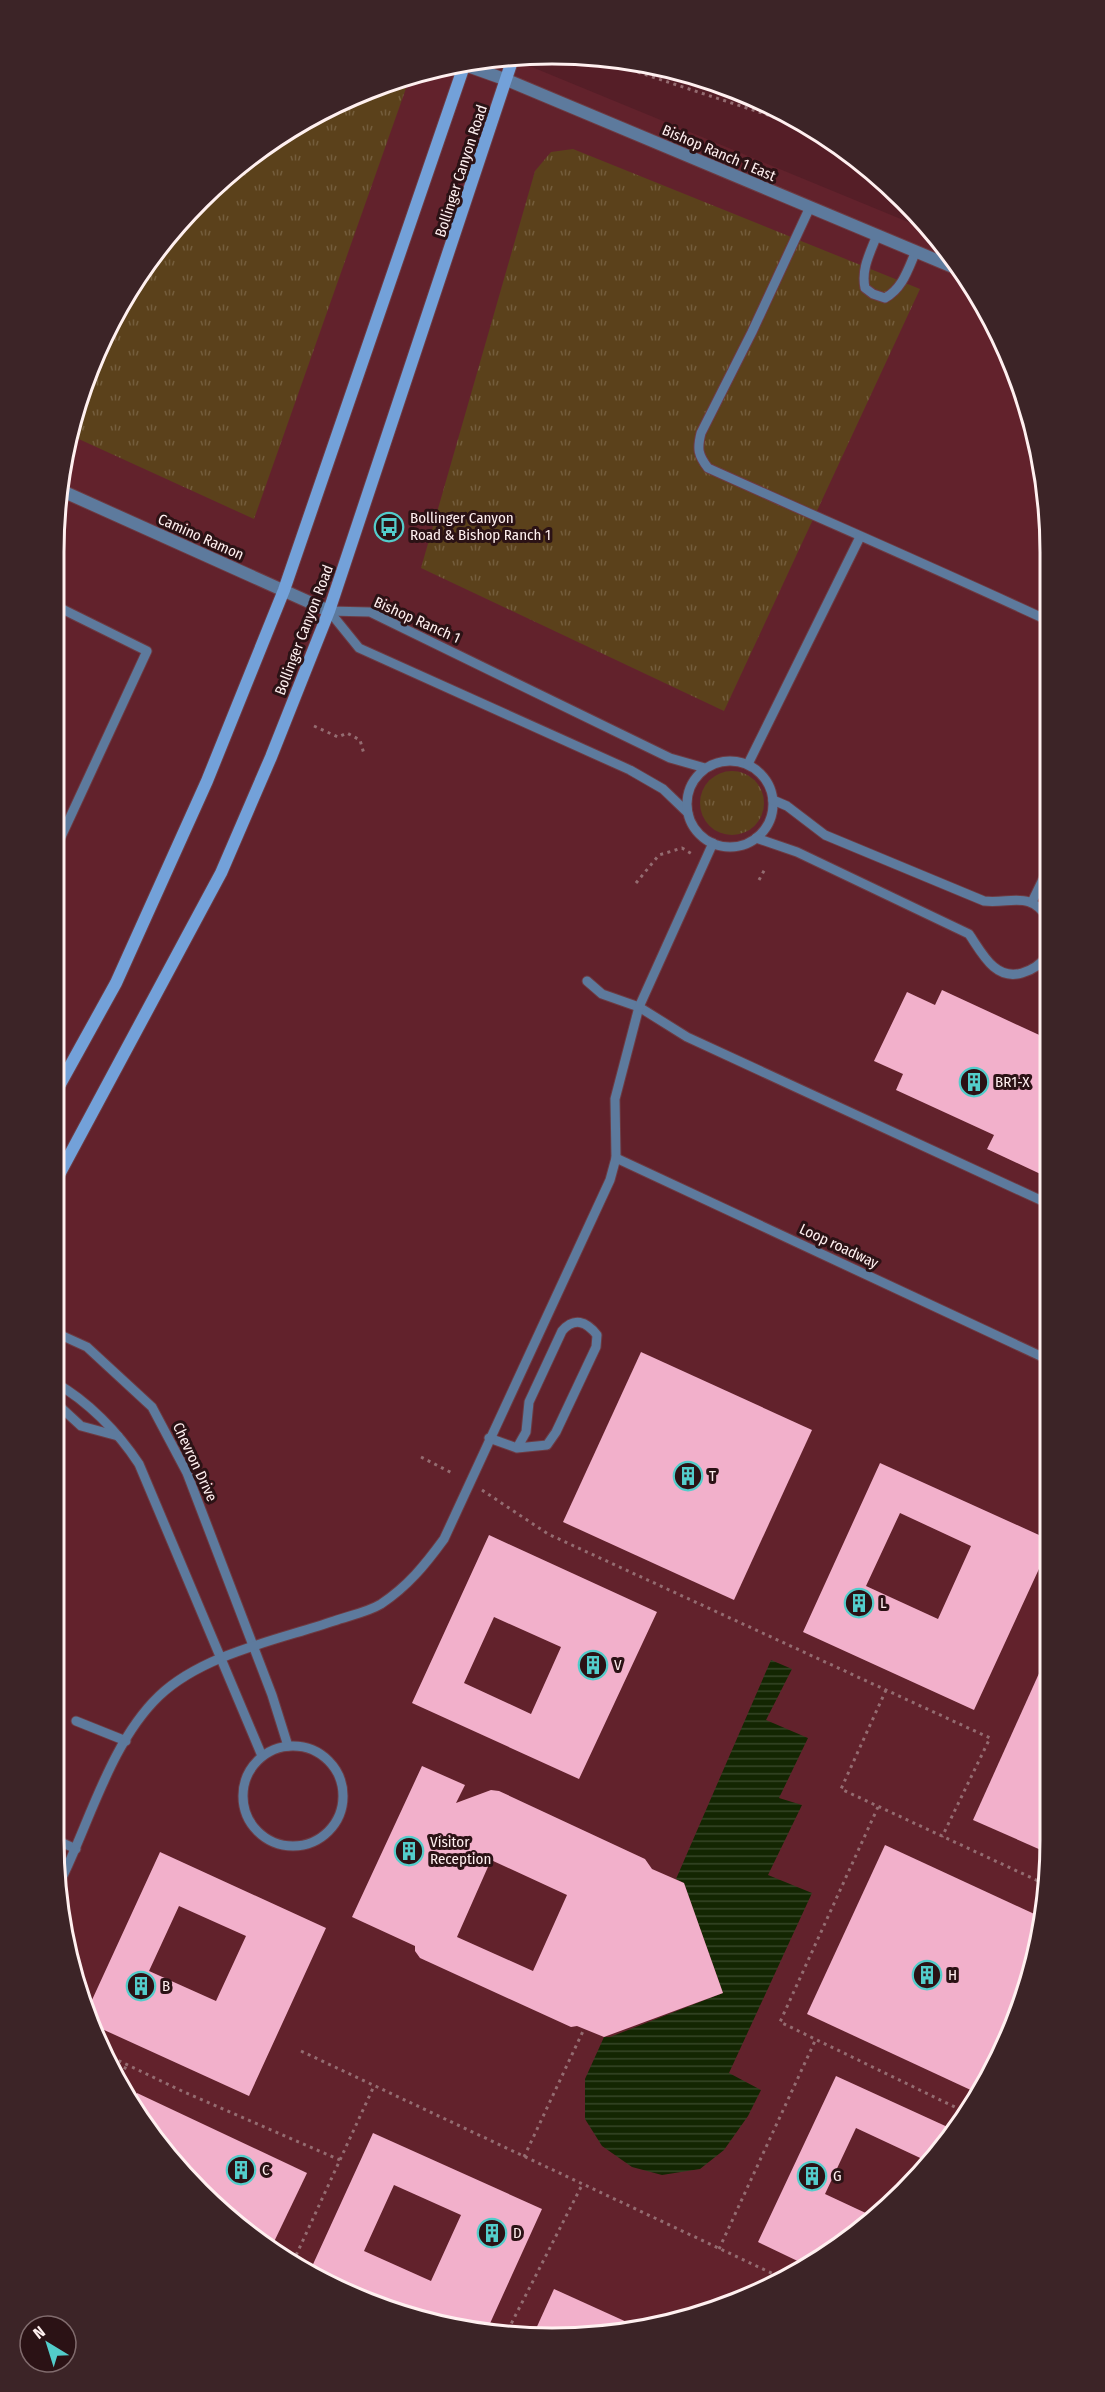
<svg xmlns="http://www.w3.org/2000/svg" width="1105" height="2392" font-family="'Fira Sans Condensed',sans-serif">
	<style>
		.built { fill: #62222c }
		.grass { fill: url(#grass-tufts) }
		.water { fill: url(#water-rules) }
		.building { fill: #f2b0cb; fill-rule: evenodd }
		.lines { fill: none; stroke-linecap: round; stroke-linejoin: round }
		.service-casing { stroke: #6d3b43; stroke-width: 11 }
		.minor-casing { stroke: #6d3b43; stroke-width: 14 }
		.tertiary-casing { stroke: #6d3b43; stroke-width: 14 }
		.secondary-casing { stroke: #6d3b43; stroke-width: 14 }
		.path { stroke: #946c71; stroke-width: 3; stroke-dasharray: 3 4.5; stroke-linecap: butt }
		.service { stroke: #5d7a9d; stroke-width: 9 }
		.minor { stroke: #5d7a9d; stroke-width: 12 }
		.tertiary { stroke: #5d7a9d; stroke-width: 12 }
		.secondary { stroke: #73a1d9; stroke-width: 12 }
		.labels { text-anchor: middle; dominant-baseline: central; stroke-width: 6; stroke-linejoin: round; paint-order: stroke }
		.street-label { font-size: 15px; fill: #fff0f0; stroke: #2b1215 }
		.poi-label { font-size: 15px; fill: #fff0f0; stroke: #2b1215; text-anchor: start }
		.rim { fill: none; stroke: #fff0f0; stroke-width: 3 }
	</style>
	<defs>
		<pattern id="grass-tufts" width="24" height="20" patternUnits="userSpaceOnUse" patternTransform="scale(1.5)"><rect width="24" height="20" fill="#5b411b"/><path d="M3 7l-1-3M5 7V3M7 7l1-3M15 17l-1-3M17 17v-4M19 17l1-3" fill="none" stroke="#745d3c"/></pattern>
		<pattern id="water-rules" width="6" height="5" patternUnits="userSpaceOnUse" patternTransform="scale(1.5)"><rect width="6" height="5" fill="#132602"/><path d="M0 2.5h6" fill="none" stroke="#364627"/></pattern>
	</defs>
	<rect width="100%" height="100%" fill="#551e27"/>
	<polygon class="built" points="510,58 930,231 948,249 1013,361 1047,487 1051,1840 1041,1936 1013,2030 927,2168 801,2271 712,2312 618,2334 456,2328 303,2271 177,2168 121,2088 81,2000 54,1840 54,552 64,456 92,362 138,276 200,200 275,138 361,92 455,64"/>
	<g class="grass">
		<polygon points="410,77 254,519 70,435 92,362 138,276 200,200 275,138 361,92"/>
		<polygon points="573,149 920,289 724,711 421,568 535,171 551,152"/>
		<circle cx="732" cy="803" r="32"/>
	</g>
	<polygon class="water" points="771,1660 792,1669 766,1720 808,1738 779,1798 802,1805 768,1875 812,1893 729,2073 761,2090 748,2116 724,2150 700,2169 662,2175 632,2167 602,2146 585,2119 585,2079 604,2037 610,2037 723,1993 684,1883 676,1879"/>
	<g class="building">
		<polygon points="942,990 1048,1039 1049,1178 987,1149 994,1135 896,1090 903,1074 874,1061 907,992 935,1005"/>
		<polygon points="641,1352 812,1430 734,1600 563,1522"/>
		<path d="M 880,1463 L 1050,1540 L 1050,1545 L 974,1710 L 803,1632 ZM 900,1513 L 971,1546 L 938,1619 L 866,1586 Z"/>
		<path d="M 489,1535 L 657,1612 L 579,1779 L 412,1703 ZM 494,1617 L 561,1647 L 531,1714 L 464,1683 Z"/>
		<polygon points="1050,1649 1051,1840 1050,1854 973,1820"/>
		<path d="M 422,1766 L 465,1785 L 456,1803 L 491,1790 L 499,1791 L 645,1859 L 652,1869 L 684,1883 L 723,1993 L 604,2037 L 577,2026 L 571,2027 L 420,1958 L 415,1951 L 415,1946 L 352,1917 ZM 491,1860 L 567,1895 L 533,1971 L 457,1937 Z"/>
		<polygon points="885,1845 1043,1918 1041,1936 1013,2030 975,2092 807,2014"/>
		<path d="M 160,1852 L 326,1928 L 249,2096 L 91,2024 L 86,2013 ZM 179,1906 L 246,1936 L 216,2001 L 149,1971 Z"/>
		<polygon points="836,2076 952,2129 931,2163 856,2128 825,2194 870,2215 808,2266 758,2242"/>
		<polygon points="137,2093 307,2173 272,2246 177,2168 132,2104"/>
		<path d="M 373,2133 L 542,2209 L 487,2330 L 456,2328 L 309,2273 ZM 394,2185 L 461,2215 L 431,2281 L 364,2251 Z"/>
		<polygon points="554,2289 640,2328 618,2334 535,2331"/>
	</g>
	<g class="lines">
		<g class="service-casing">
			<g id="service">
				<path d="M 810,207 L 752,332 L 701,433 C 697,449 698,455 708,468 C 821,519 935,568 1047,620"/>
				<path d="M 877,235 C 870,253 861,269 865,288 L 873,294 L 885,298 C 903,288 908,269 916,251"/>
				<polyline points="329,611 359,648 630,770 663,789 688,813"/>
				<polyline points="329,611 370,612 670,758 705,768"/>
				<circle cx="730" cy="804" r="43"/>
				<polyline points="748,764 860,537"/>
				<path d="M 773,800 L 787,806 L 825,835 L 984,901 C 1011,904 1031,890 1048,919"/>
				<path d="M 756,838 L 797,852 L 969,934 C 982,953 995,981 1022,973 C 1033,970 1041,964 1048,955"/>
				<polyline points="54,852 147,651 54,605"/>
				<polyline points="1032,902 1048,869"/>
				<polyline points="587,981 602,994 639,1007 687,1037 1049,1204"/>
				<polyline points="616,1158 1049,1360"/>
				<polyline points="54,1332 87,1347 152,1407 187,1473 272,1695 288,1746"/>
				<path d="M 54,1382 C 88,1401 118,1432 139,1464 L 262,1756"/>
				<polyline points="54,1382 55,1402 81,1426 118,1436"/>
				<path d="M 489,1438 L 517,1448 L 547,1445 L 556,1432 L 596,1347 L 597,1335 C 586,1321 574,1317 562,1331 L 529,1402 L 526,1432 L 517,1448"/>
				<polyline points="76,1721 126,1741"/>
				<circle cx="293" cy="1796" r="50"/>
				<polyline points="54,1839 76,1849"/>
				<path d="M 61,1880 C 90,1821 111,1742 159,1696 C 203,1654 278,1640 334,1621 C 348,1616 368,1612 381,1604 C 408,1586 425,1565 444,1539 L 610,1180 L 616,1158 L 615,1099 L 639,1007 L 713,843"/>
			</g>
		</g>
		<g class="minor-casing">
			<polyline id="minor" points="465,65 507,80 960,270"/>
		</g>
		<g class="tertiary-casing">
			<polyline id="tertiary" points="60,490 329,611"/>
		</g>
		<g class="secondary-casing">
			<g id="secondary">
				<polyline points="54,1095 116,983 207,781 284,590 465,63"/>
				<polyline points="54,1184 221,873 271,757 329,611 513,58"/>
			</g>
		</g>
		<g class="path">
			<polyline points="595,58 771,116 817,135"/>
			<polyline points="314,726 338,737 347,733 360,740 364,754"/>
			<polyline points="759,880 766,867"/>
			<polyline points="636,883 659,855 682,848 692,854"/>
			<polyline points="421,1457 454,1474"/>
			<polyline points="482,1490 548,1534 990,1738 942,1837"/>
			<polyline points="886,1690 841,1789 1047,1885"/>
			<polyline points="878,1807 780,2022 963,2111"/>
			<polyline points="301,2051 784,2279"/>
			<polyline points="105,2054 182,2091 340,2160"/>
			<polyline points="118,2083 127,2064"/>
			<polyline points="524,2157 584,2029"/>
			<polyline points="719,2249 815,2041"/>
			<polyline points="293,2262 374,2086"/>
			<polyline points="508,2330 582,2185"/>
		</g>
		<use href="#service" class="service"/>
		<use href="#minor" class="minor"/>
		<use href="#tertiary" class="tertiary"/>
		<use href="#secondary" class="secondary"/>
	</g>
	<defs>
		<g id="bus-ring" transform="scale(1.5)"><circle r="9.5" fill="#2b1215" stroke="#53cdcb" stroke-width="1.5"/><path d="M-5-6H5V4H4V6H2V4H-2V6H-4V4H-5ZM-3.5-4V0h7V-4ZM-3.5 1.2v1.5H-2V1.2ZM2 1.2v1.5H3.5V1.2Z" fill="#53cdcb"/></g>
		<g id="building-ring" transform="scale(1.5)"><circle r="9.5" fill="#2b1215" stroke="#53cdcb" stroke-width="1.5"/><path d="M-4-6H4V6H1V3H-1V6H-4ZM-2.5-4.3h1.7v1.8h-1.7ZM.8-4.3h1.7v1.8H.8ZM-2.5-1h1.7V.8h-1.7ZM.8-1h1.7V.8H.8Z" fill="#53cdcb"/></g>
	</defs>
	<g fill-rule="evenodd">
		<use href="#bus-ring" x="389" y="527"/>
		<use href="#building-ring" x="974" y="1082"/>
		<use href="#building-ring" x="688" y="1476"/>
		<use href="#building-ring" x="859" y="1603"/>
		<use href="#building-ring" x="593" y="1665"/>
		<use href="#building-ring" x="409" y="1851"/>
		<use href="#building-ring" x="927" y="1975"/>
		<use href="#building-ring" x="141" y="1986"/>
		<use href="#building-ring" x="241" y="2170"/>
		<use href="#building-ring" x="812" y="2176"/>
		<use href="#building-ring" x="492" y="2233"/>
	</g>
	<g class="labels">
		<g class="street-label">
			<text transform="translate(719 153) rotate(23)">Bishop Ranch 1 East</text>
			<text transform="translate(461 171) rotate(-72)">Bollinger Canyon Road</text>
			<text transform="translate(201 537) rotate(24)">Camino Ramon</text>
			<text transform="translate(417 620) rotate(24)">Bishop Ranch 1</text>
			<text transform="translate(304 630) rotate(-69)">Bollinger Canyon Road</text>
			<text transform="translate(839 1246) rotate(25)">Loop roadway</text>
			<text transform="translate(195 1462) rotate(65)">Chevron Drive</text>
		</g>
		<g class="poi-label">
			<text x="410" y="518">Bollinger Canyon<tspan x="410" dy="17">Road &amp; Bishop Ranch 1</tspan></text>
			<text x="995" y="1082">BR1-X</text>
			<text x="709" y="1476">T</text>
			<text x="880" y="1603">L</text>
			<text x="614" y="1665">V</text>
			<text x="430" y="1842">Visitor<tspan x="430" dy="17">Reception</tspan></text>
			<text x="948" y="1975">H</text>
			<text x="162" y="1986">B</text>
			<text x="262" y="2170">C</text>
			<text x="833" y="2176">G</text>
			<text x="513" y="2233">D</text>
		</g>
	</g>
	<path d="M0 0H1105V2392H0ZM552 64H552A488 488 0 0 1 1040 552V1840A488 488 0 0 1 552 2328H552A488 488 0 0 1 64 1840V552A488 488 0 0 1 552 64Z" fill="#3c2427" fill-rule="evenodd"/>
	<path class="rim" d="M552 64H552A488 488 0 0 1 1040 552V1840A488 488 0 0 1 552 2328H552A488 488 0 0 1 64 1840V552A488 488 0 0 1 552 64Z"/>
	<g transform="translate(48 2344) rotate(322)"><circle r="28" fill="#2b1215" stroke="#806b6d" stroke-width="1.5"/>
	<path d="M0-4.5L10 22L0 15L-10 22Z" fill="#53cdcb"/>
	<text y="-9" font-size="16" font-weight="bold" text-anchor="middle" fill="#fff0f0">N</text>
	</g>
</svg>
